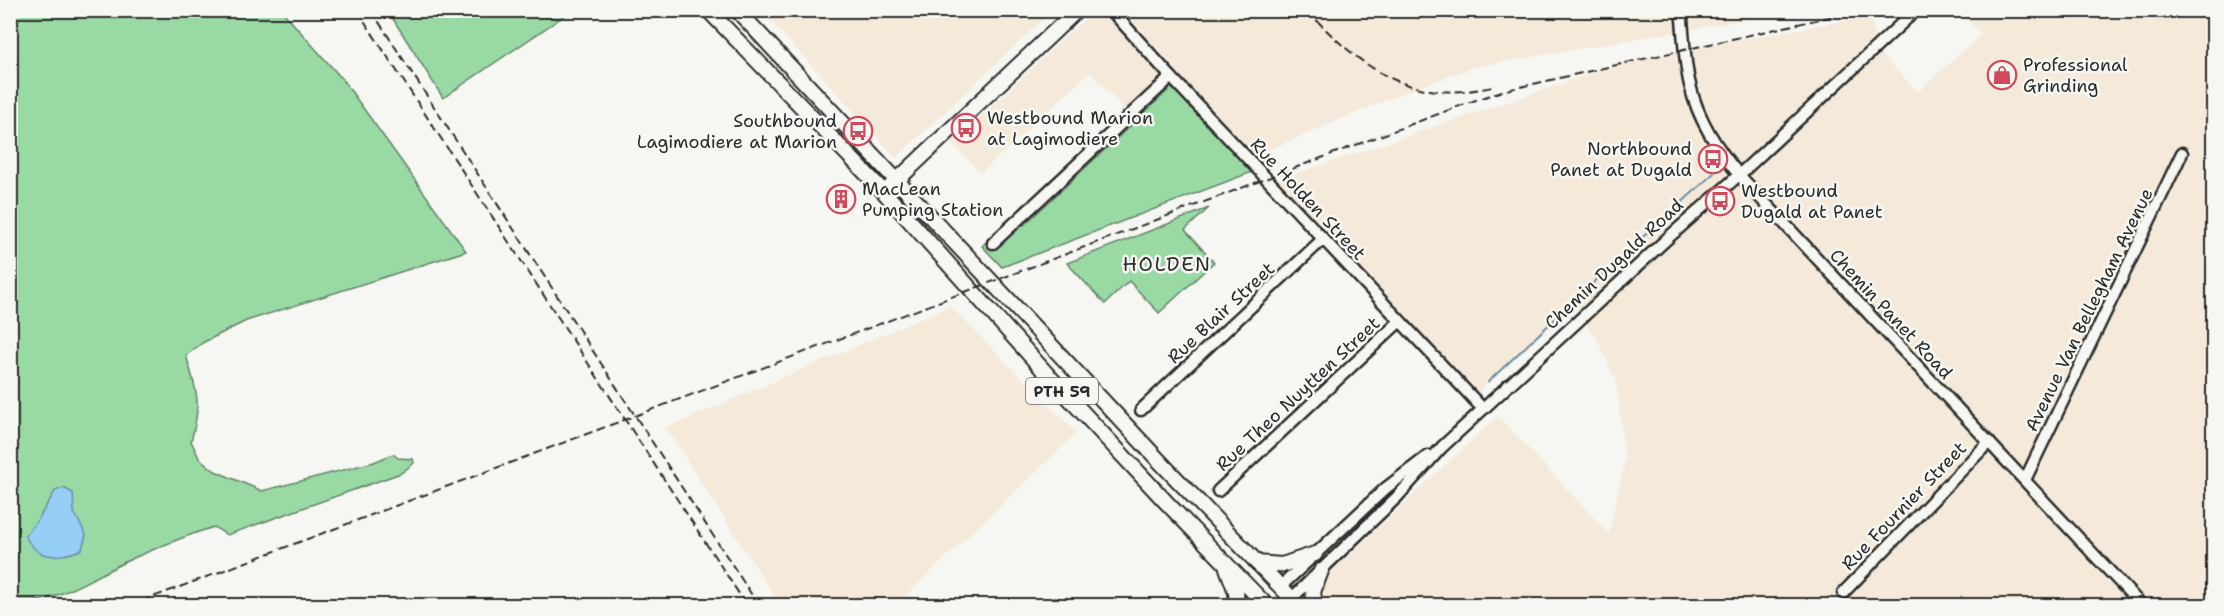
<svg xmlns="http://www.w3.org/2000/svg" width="2224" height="616" font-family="'Shantell Sans',sans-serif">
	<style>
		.built { fill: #f5eada }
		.green { fill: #99daa4; stroke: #628268; stroke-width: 1.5 }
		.water { fill: #96cef6; stroke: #6b8da5; stroke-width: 1.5 }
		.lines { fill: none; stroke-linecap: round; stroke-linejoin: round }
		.stream { stroke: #6b8da5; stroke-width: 2 }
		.minor-casing { stroke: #2b2b2b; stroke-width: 15 }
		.major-casing { stroke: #2b2b2b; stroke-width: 18 }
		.minor { stroke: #f6f6f2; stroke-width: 10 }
		.major { stroke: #f6f6f2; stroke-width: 14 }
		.rail { stroke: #2b2b2b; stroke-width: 2; stroke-dasharray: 9 4.5; stroke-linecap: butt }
		.labels { text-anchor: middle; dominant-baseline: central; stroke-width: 5; stroke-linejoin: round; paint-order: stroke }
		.shield { fill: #f6f6f2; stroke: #686867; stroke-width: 1.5 }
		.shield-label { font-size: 16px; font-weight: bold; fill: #2b2b2b }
		.poi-label { font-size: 18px; fill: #2b2b2b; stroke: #f6f6f2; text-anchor: start }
		.street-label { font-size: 18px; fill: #2b2b2b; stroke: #f6f6f2 }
		.neighbourhood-label { font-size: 20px; letter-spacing: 1.5px; fill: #2b2b2b; stroke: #f6f6f2 }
	</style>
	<rect width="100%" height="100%" fill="#f6f6f2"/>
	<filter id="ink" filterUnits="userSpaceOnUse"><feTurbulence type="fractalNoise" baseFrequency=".0167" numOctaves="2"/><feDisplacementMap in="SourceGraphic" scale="12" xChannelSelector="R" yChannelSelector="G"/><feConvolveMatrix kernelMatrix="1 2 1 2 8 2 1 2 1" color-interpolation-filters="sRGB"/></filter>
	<g filter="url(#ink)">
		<g class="built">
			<polygon points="762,11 1052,11 896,158"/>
			<polygon points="1093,11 1794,11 1474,67 1403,93 1254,156 1172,68 1126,111 1090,72 981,173 952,143"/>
			<polygon points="1959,11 2213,11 2213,605 1319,605 1317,597 1326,576 1498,416 1609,534 1625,459 1616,380 1597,340 1574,305 1476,394 1275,181 1619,64 1685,49 1871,16 1878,51 1918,92 1981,34"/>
			<polygon points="950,306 1077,433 896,605 780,605 666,428"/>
		</g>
		<g class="green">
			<path d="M 10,11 L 282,11 L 343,80 L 466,251 L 246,321 L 204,342 L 186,355 C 197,393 202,402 191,441 L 199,458 L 215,471 L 262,491 L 374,462 L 393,454 L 398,458 L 413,459 L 414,463 L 401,473 L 227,535 L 214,527 C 184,536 156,548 127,561 C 92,578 51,605 11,605 Z"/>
			<polygon points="388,11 571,11 443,98"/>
			<polygon points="1173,86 1252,172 1002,267 982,246 1015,216 1024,225"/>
			<polygon points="1209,208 1185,230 1214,262 1159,313 1129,281 1105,304 1067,263"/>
		</g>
		<path class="water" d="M 63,488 L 73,493 L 74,512 L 86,535 L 82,549 C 73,554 53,558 43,554 C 34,551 29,543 25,536 L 39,518 L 55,491 Z"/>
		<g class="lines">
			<g class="stream">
				<polyline points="1666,217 1714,173"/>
				<polyline points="1616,261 1655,226"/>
				<polyline points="1488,382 1606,271"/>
			</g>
			<g class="minor-casing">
				<g id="minor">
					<polyline points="1111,10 1171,77 1483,409"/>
					<path d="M 1681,10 C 1684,35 1684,62 1690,85 C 1698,120 1717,148 1739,175 L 2142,606"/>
					<polyline points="993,243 1171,77"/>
					<polyline points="1141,410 1323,239"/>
					<polyline points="2025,480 2182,153"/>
					<polyline points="1218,491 1400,321"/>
					<polyline points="1280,587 1386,488 1428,456"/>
					<polyline points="1843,593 1989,442"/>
					<polyline points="1292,598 1397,497 1442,447 1669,237 1739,175 1916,10"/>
				</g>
			</g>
			<g class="major-casing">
				<g id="major">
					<polyline points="708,10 884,192 1045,372 1166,502 1267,606"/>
					<polyline points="737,10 1165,467 1299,606"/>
					<polyline points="890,187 1077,10"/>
					<polyline points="1257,563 1282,565 1315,554"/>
					<polyline points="1227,568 1236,592 1237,606"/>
					<polyline points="1315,606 1313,592 1321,571"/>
				</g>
			</g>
			<use href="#minor" class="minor"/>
			<use href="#major" class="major"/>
			<g class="rail">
				<polyline points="357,10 747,606"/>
				<polyline points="371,10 759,606"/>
				<path d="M 1307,10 C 1361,68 1409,105 1492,87"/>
				<polyline points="129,606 1473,101 1502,91 1860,10"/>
			</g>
		</g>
	</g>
	<defs>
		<g id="shop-ring" transform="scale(1.5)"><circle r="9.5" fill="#f6f6f2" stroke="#d1495b" stroke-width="1.5"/><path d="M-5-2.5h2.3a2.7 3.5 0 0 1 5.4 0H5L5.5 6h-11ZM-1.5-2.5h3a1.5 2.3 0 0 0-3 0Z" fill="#d1495b"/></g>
		<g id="bus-ring" transform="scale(1.5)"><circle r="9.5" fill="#f6f6f2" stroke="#d1495b" stroke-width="1.5"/><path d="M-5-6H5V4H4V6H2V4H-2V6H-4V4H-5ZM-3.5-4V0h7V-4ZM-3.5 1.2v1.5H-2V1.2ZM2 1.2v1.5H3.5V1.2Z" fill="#d1495b"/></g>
		<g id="building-ring" transform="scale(1.5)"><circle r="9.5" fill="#f6f6f2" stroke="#d1495b" stroke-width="1.5"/><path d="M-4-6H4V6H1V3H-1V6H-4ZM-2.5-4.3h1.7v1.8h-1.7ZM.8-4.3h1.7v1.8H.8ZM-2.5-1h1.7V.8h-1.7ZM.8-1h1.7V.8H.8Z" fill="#d1495b"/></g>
	</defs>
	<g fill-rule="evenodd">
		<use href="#shop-ring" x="2002" y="75"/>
		<use href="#bus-ring" x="966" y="128"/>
		<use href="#bus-ring" x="858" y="131"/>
		<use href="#bus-ring" x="1713" y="159"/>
		<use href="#building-ring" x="841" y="199"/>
		<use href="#bus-ring" x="1720" y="201"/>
	</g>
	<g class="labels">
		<rect class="shield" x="1026" y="378" width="72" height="26" rx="4.5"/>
		<g class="shield-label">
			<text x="1062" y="391">PTH 59</text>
		</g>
		<g class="poi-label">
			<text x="2023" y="65">Professional<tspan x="2023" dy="21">Grinding</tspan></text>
			<text x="987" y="118">Westbound Marion<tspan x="987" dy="21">at Lagimodiere</tspan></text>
			<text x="837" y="121" text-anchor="end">Southbound<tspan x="837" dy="21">Lagimodiere at Marion</tspan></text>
			<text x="1692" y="149" text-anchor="end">Northbound<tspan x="1692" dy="21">Panet at Dugald</tspan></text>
			<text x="862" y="189">MacLean<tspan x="862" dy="21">Pumping Station</tspan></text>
			<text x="1741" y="191">Westbound<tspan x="1741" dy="21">Dugald at Panet</tspan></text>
		</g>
		<g class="street-label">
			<text transform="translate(1308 199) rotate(47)">Rue Holden Street</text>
			<text transform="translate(1614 264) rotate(-43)">Chemin Dugald Road</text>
			<text transform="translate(2089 310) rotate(-64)">Avenue Van Bellegham Avenue</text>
			<text transform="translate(1221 313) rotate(-43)">Rue Blair Street</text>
			<text transform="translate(1891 314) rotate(47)">Chemin Panet Road</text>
			<text transform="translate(1298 394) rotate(-43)">Rue Theo Nuytten Street</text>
			<text transform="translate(1904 506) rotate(-46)">Rue Fournier Street</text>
		</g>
		<g class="neighbourhood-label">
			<text x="1167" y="264">HOLDEN</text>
		</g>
	</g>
	<rect width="2224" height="616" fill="none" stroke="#f6f6f2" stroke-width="36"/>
	<rect x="18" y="18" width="2188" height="580" fill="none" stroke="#2b2b2b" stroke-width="2" filter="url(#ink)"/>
</svg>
